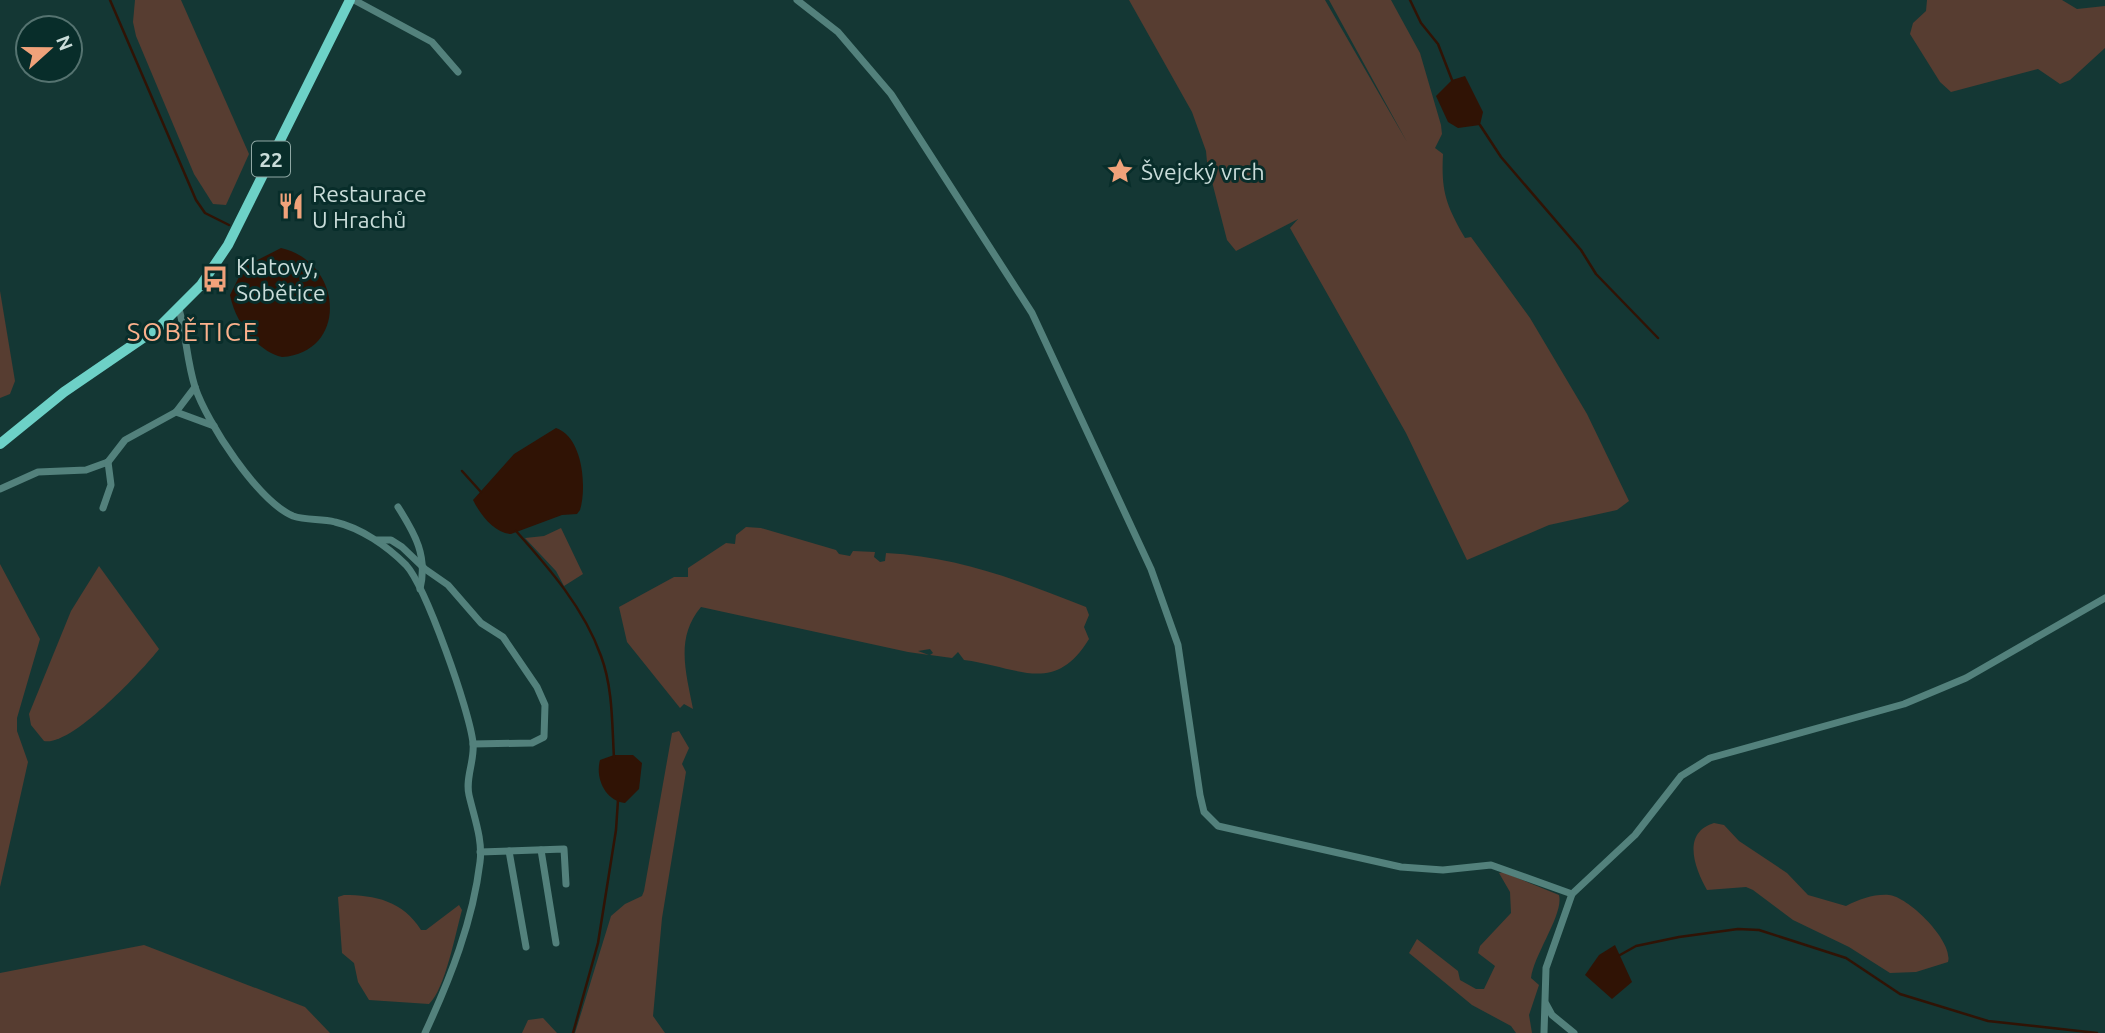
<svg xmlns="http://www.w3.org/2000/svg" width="2105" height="1033" font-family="Ubuntu,sans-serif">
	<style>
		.green { fill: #573d31 }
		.water { fill: #301305 }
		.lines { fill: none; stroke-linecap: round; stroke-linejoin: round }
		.stream { stroke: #301305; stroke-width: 2.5 }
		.minor { stroke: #53817c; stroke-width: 7 }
		.primary { stroke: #6dd1c7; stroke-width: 10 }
		.labels { text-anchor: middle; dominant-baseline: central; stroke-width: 6; stroke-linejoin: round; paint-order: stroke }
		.shield { fill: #082d2a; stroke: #8fa8a4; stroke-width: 2 }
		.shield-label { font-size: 21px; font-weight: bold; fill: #c9dcd9 }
		.poi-label { font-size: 23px; fill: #c9dcd9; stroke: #082d2a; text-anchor: start }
		.quarter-label { font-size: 26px; letter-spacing: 2px; fill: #fbb18c; stroke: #082d2a }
	</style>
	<rect width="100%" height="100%" fill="#143734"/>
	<g class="green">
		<polygon points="135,0 181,0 249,154 226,205 213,204 194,174 136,36 133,22"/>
		<path d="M 1129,0 L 1325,0 L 1407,142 L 1329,0 L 1391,0 L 1420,53 L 1441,125 L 1442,134 L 1435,148 L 1443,154 C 1441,191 1446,205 1465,238 L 1471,237 L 1530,318 L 1587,414 L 1629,501 L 1617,510 L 1549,525 L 1467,560 L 1406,433 L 1290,228 L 1298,219 L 1236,251 L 1227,240 L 1210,174 L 1212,166 L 1207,162 L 1206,151 L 1192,112 Z"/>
		<polygon points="1927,0 2062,0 2077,9 2105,6 2105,48 2070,80 2060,84 2038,69 1951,92 1940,82 1910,34 1913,23 1926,11"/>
		<polygon points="0,291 15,381 10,394 0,398"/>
		<path d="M 746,527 L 761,528 L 836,550 L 839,554 L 850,556 L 853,551 L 875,552 L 874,557 L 880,562 L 885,561 L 886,553 C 959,557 1018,580 1086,607 L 1089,615 L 1084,627 L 1089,639 C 1054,696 1019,667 964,660 L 958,652 L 952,658 L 930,655 L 933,653 L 930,649 L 918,651 L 929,655 L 908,652 L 701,607 C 675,638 686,672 693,709 L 684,704 L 680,708 L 627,642 L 619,607 L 674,577 L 688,577 L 688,568 L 726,543 L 735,544 L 736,535 Z"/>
		<polygon points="561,528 583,574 564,586 556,571 525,538 544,536"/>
		<polygon points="0,564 40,639 17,718 17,731 28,762 0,887"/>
		<path d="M 99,566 L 159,649 C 142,671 71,747 44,741 L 31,725 L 29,714 L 71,611 Z"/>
		<polygon points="679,731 689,748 682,764 686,772 662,918 653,1016 665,1033 575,1033 611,916 625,904 642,896 644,891 672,733"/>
		<path d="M 1714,823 L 1724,825 L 1739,841 L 1787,873 L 1808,895 L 1846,906 C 1860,899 1874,894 1889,895 C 1909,897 1954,942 1948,962 L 1916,972 L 1890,973 L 1849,947 L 1793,920 L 1753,890 L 1746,887 L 1707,890 C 1695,869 1681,833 1714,823 Z"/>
		<path d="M 1503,872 L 1559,895 C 1564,914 1534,954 1531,978 L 1539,985 L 1529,1015 L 1532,1033 L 1516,1033 L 1511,1026 L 1472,1005 L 1409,953 L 1417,939 L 1458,971 L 1460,980 L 1476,989 L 1484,989 L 1495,966 L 1478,953 L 1480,946 L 1511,913 L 1510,892 L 1499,873 Z"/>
		<path d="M 344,895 C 375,895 403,901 421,930 L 426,930 L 459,905 L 462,910 C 456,931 445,990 429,1004 L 369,1000 L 358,982 L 354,963 L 342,953 L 338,897 Z"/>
		<polygon points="144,945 305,1007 330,1033 0,1033 0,973"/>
		<polygon points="543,1018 557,1033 522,1033 528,1020"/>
	</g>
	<g class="water">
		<polygon points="1465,76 1483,112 1480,125 1458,128 1448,122 1436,96 1452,80"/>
		<path d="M 281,248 C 343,262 349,352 282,357 C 255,350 235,321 230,295 L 244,267 Z"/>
		<path d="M 556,428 C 583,437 587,487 580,510 L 577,514 L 562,515 L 511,534 C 494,533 480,514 473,500 L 514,454 Z"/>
		<path d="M 614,755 L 633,755 L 642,763 L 639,789 L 625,803 C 605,801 595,778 600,760 Z"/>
		<polygon points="1615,945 1632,982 1612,999 1585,975 1599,955"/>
	</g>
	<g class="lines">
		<g class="stream">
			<polyline points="110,0 196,200 205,213 229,225"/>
			<polyline points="1410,0 1421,23 1438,44 1452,80"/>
			<polyline points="1480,125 1501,157 1581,250 1596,274 1658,338"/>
			<polyline points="462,471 481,492"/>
			<path d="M 516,531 C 549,568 584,608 601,656 C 613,688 612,725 614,758"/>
			<polyline points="1620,955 1636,946 1679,937 1738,929 1759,930 1846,958 1900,994 1988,1021 2097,1033"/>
			<polyline points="573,1033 598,943 616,830 618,800"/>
		</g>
		<g class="minor">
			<polyline points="354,0 432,42 458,72"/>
			<polyline points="797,0 838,32 891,94 1032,313 1151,569 1178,645 1200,795 1204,812 1218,826 1401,867 1443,870 1491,865 1572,894 1635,835 1681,776 1710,758 1904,704 1966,678 2105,598"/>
			<path d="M 179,309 C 186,334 187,362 195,387 C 207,423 258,501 293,516 C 307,521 321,518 335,522 C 361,528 387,546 406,565 C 426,587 470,712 473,743 C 475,760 465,778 469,795 C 474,817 483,840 480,862 C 473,921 450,979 425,1033"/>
			<polyline points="176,412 214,426"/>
			<polyline points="0,489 38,472 86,470 108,462 125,440 176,412 195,387"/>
			<path d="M 398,507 C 415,534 428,556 420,589"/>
			<polyline points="103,508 111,485 108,462"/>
			<polyline points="377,540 391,540 402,547 425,569 448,585 481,623 503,637 537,687 545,705 544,737 532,743 473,744"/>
			<polyline points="541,850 556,943"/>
			<polyline points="509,851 526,947"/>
			<polyline points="480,852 564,849 566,884"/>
			<polyline points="1546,1004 1552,1015 1574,1033"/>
			<polyline points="1544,1033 1546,968 1572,894"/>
		</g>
		<polyline class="primary" points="0,444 64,392 159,327 201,285 228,245 350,0"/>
	</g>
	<defs>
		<g id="sight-bare" transform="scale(2.1)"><path d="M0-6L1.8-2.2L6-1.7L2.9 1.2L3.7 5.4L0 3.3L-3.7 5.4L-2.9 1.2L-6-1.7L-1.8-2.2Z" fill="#f0a27a" stroke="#082d2a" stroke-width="2.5" paint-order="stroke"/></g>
		<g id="restaurant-bare" transform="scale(2.1)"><path d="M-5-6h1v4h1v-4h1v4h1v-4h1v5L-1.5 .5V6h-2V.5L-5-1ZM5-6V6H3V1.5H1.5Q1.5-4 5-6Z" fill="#f0a27a" stroke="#082d2a" stroke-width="2.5" paint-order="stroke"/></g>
		<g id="bus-bare" transform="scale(2.1)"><path d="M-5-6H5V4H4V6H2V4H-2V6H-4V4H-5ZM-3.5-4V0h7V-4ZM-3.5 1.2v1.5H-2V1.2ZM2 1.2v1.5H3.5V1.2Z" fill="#f0a27a" stroke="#082d2a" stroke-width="2.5" paint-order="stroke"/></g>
	</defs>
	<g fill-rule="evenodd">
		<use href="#sight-bare" x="1120" y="171"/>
		<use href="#restaurant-bare" x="291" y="206"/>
		<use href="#bus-bare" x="215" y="279"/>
	</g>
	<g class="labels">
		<rect class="shield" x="252" y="141.5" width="38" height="35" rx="5"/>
		<g class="shield-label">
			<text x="271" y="159">22</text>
		</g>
		<g class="poi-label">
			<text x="1141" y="171">Švejcký vrch</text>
			<text x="312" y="193">Restaurace<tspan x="312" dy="26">U Hrachů</tspan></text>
			<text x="236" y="266">Klatovy,<tspan x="236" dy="26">Sobětice</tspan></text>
		</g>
		<g class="quarter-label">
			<text x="193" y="331">SOBĚTICE</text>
		</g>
	</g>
	<g transform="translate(49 49) rotate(69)"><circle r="33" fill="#082d2a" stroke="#557370" stroke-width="2"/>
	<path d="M0-5L12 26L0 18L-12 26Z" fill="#f0a27a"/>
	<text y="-10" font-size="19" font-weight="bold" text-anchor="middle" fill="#c9dcd9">N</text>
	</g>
</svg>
